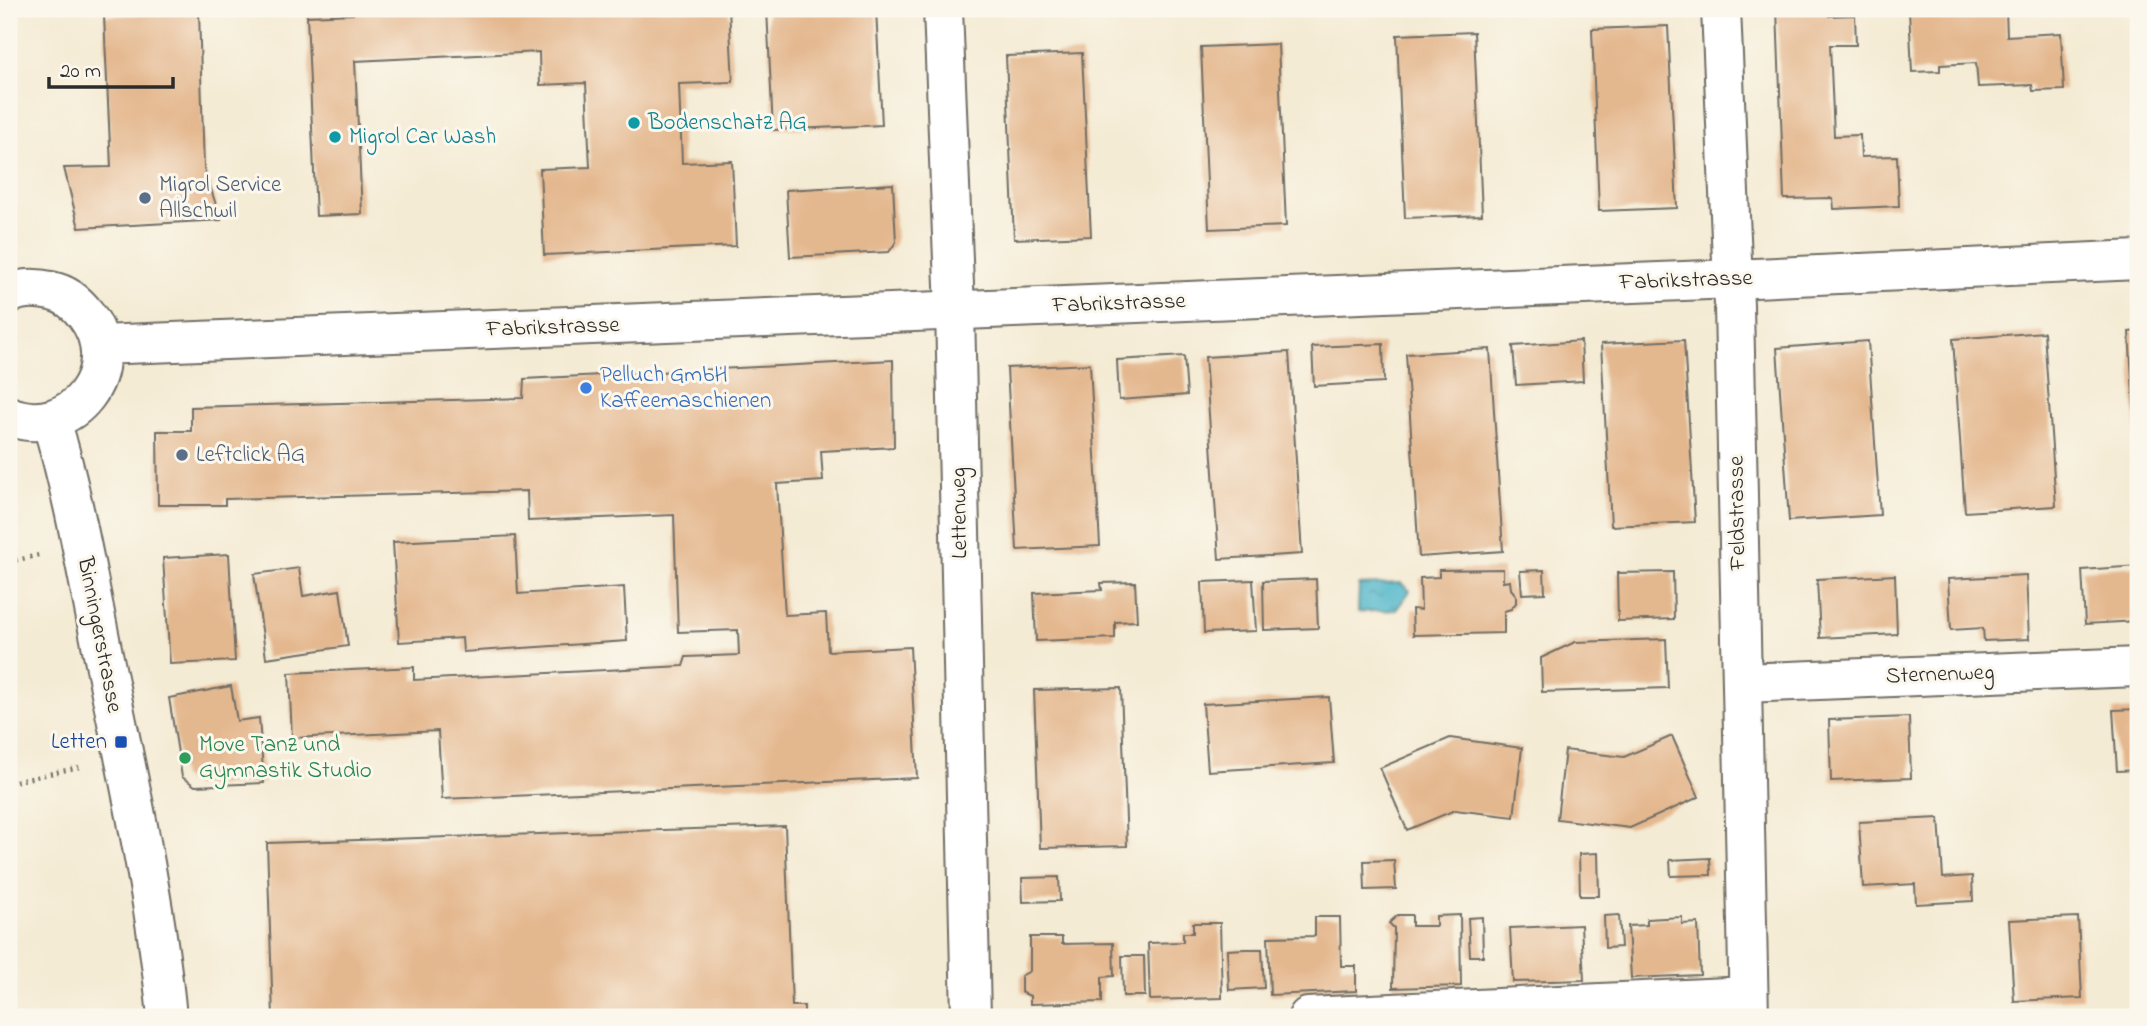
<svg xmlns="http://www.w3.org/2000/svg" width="2147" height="1026" font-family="'Indie Flower',sans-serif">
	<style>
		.water { fill: url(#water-ripples); stroke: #3b707a; stroke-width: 2 }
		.building { fill: #e4b88f }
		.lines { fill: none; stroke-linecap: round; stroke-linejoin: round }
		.minor-casing { stroke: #716e66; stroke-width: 42 }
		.path { stroke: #716e66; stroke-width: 4.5; stroke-dasharray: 2 5; stroke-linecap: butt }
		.minor { stroke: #fff; stroke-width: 38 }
		.culture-dot { fill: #0f9aa8; stroke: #fbf7ec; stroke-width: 2.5 }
		.service-dot { fill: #5c6f8a; stroke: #fbf7ec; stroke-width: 2.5 }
		.shop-dot { fill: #3f7fe0; stroke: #fbf7ec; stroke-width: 2.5 }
		.transit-dot { fill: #1a4fb4; stroke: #fbf7ec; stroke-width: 2.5 }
		.leisure-dot { fill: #2e9e5b; stroke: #fbf7ec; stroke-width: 2.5 }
		.labels { text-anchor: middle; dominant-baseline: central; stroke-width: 6; stroke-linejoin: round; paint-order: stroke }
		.culture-label { font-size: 23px; fill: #0d838f; stroke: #fbf7ec; text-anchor: start }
		.service-label { font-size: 23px; fill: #4e5e75; stroke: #fbf7ec; text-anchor: start }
		.street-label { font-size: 23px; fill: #2b2b2b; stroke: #fbf7ec }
		.shop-label { font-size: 23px; fill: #366cbe; stroke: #fbf7ec; text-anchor: start }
		.transit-label { font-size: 23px; fill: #164399; stroke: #fbf7ec; text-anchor: end }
		.leisure-label { font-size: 23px; fill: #27864d; stroke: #fbf7ec; text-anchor: start }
	</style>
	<defs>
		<pattern id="water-ripples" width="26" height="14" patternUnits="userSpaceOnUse" patternTransform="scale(1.75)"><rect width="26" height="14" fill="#4bb5c9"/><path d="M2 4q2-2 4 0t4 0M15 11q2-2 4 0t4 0" fill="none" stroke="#3f93a3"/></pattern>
	</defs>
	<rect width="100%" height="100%" fill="#fbf7ec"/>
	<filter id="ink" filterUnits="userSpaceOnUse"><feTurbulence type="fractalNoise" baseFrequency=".0143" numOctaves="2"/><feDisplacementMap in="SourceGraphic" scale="14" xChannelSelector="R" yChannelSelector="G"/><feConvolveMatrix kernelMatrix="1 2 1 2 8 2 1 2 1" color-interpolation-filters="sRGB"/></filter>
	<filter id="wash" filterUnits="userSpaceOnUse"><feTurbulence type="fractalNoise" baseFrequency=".00686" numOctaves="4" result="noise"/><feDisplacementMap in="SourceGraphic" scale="28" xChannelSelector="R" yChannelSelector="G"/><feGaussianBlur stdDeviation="1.57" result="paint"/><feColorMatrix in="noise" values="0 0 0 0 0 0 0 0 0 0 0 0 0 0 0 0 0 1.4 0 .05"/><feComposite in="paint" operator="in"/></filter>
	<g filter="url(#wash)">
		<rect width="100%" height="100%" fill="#f4ebd4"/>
		<polygon class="water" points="1401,583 1410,591 1396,610 1358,612 1359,585"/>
		<g id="blocks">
			<g class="building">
				<polygon points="352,9 729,9 733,82 679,84 682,163 732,161 736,246 544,255 540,169 590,167 586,83 540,85 539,52 355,61 362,214 316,216 307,16 353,14"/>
				<polygon points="767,9 876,9 882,125 773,130"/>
				<polygon points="1777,9 1828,9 1829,16 1855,15 1856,45 1830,45 1834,136 1860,135 1861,157 1897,156 1899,206 1834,209 1833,198 1784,199"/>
				<polygon points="1909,9 2006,9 2007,36 2061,33 2064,90 2033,91 2032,85 1978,87 1976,63 1940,65 1940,71 1912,72"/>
				<polygon points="199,12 204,168 221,220 79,228 64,168 111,167 104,16"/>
				<polygon points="1668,26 1677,208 1599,211 1592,29"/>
				<polygon points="1474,32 1482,215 1405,218 1397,35"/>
				<polygon points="1278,44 1286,226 1209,229 1201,47"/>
				<polygon points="1082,53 1091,236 1014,239 1006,56"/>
				<polygon points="893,184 896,242 889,252 790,257 786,190"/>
				<polygon points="2138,331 2138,440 2136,440 2129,332"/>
				<polygon points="2044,332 2056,506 1965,512 1953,339"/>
				<polygon points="1684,340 1695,522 1611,526 1601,344"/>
				<polygon points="1581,341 1583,381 1516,385 1513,346"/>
				<polygon points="1868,341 1880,515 1789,521 1777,348"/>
				<polygon points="1383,344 1384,382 1314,386 1312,347"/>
				<polygon points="1490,349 1503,551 1419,557 1406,354"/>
				<polygon points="1289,352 1302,554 1219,559 1205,357"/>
				<polygon points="1184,356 1187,395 1119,400 1117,360"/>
				<polygon points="893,360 894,447 821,451 823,481 777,484 785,615 826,613 828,651 910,647 917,778 442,799 438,731 292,738 289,673 414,667 414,680 683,666 686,657 739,655 738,630 678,632 674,515 528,521 527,491 225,499 225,505 158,505 157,431 191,431 191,407 523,398 524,379"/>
				<polygon points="1090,364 1100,546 1017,550 1007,368"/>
				<polygon points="515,536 518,594 624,587 627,641 463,652 462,638 399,642 393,542"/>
				<polygon points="229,554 235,661 170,664 163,558"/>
				<polygon points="2138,566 2138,621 2085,624 2082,570"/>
				<polygon points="299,568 303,596 340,590 348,646 266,658 254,574"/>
				<polygon points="1503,569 1503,582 1510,581 1511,589 1516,595 1516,603 1511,609 1504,611 1504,633 1413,635 1412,609 1421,610 1420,578 1439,577 1439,570"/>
				<polygon points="1544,570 1545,593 1522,594 1520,571"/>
				<polygon points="1673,572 1674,619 1618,621 1617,573"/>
				<polygon points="1895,575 1897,634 1820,638 1817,579"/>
				<polygon points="2026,575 2029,639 1984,641 1983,628 1951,630 1948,579"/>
				<polygon points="1316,579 1318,628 1264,630 1263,581"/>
				<polygon points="1253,580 1256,631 1204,633 1202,582"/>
				<polygon points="1135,582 1137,621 1115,622 1115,638 1036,641 1034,593 1102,590 1101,583"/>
				<polygon points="1666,639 1668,688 1542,692 1541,658 1575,642"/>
				<polygon points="231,686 237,721 259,718 264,783 195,786 182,777 169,698"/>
				<polygon points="1121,688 1127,846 1040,848 1034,690"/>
				<polygon points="1329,697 1334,763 1208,771 1203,704"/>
				<polygon points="2138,709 2138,770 2117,771 2113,710"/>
				<polygon points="1909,717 1911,778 1831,781 1829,720"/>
				<polygon points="1672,736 1699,797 1630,828 1557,819 1565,750 1624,757"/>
				<polygon points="1450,738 1522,748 1514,817 1455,810 1407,830 1380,768"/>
				<polygon points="1939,818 1943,878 1972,876 1973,901 1916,904 1915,884 1863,887 1859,822"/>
				<polygon points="785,826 792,1006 804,1006 804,1017 273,1017 267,843"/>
				<polygon points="1598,853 1599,896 1580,896 1579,854"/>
				<polygon points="1710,858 1711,875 1671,876 1670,860"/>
				<polygon points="1394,860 1396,889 1365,890 1364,861"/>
				<polygon points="1059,877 1060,901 1023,902 1022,878"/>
				<polygon points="1398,915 1412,915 1412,926 1436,926 1436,916 1460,915 1461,986 1393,988 1394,928 1389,923"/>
				<polygon points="1619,915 1621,947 1605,948 1604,916"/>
				<polygon points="1315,917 1340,917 1341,966 1356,966 1356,991 1270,995 1268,937 1315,936"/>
				<polygon points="1482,917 1483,956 1470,956 1468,918"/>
				<polygon points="1682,917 1682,924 1698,923 1700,975 1631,978 1628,926 1647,925 1647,919"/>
				<polygon points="2078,917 2082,998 2014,1001 2009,920"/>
				<polygon points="1193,923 1220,923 1222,998 1150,1000 1148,943 1183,942 1183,933 1193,933"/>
				<polygon points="1581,925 1584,980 1513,982 1510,928"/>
				<polygon points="1030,937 1062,937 1062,944 1113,943 1114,976 1102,977 1102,1002 1030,1004 1030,996 1021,992 1021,976 1030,971"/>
				<polygon points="1245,949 1262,949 1264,988 1229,990 1227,950"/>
				<polygon points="1122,956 1144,956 1145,996 1123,996"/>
			</g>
		</g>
	</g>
	<g filter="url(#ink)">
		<use href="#blocks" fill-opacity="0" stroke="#716e66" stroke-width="2"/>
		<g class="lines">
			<g class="minor-casing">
				<g id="minor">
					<polyline points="943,9 955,310 971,1017"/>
					<polyline points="1721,9 1734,306 1749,1017"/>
					<path d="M 9,294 C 22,287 37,288 51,291 C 66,294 77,303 86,315 C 127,369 72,441 9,416"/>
					<polyline points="100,345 1733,279 2138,260"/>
					<path d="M 51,420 C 76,503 89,588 107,673 C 130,787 156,901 167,1017"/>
					<polyline points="1742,683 2138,667"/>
					<polyline points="1308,1017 1748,996"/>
				</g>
			</g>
			<g class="path">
				<polyline points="9,562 43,554"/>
				<polyline points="9,783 84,766"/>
			</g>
			<use href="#minor" class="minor"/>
		</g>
	</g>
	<g class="culture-dot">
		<circle cx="634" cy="123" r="7"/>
		<circle cx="335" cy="137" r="7"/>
	</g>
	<g class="service-dot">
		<circle cx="145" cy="198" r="7"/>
		<circle cx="182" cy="455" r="7"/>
	</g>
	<circle class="shop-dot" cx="586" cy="388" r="7"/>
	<rect class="transit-dot" x="114" y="735" width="14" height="14" rx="3.5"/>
	<circle class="leisure-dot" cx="185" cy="758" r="7"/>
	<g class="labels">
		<g class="culture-label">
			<text x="648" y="123">Bodenschatz AG</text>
			<text x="349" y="137">Migrol Car Wash</text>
		</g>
		<g class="service-label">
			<text x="159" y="185">Migrol Service<tspan x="159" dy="26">Allschwil</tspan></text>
			<text x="196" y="455">Leftclick AG</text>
		</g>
		<g class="street-label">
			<text transform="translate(1686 281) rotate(-2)">Fabrikstrasse</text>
			<text transform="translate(1119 304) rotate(-2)">Fabrikstrasse</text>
			<text transform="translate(553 328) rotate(-2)">Fabrikstrasse</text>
			<text transform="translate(960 513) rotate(-91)">Lettenweg</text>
			<text transform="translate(1738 513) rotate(-91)">Feldstrasse</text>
			<text transform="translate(99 635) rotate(79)">Binningerstrasse</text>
			<text transform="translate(1940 675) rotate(-2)">Sternenweg</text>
		</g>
		<g class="shop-label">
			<text x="600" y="375">Pelluch GmbH<tspan x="600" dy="26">Kaffeemaschienen</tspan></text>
		</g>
		<g class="transit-label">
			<text x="107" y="742">Letten</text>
		</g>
		<g class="leisure-label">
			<text x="199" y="745">Move Tanz und<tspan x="199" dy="26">Gymnastik Studio</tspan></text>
		</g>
	</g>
	<rect width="2147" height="1026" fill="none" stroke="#fbf7ec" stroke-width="35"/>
	<path d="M49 77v10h124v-10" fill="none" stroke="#2b2b2b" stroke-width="3.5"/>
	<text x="60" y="77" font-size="21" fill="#2b2b2b" stroke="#fbf7ec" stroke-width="5" paint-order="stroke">20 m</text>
</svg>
